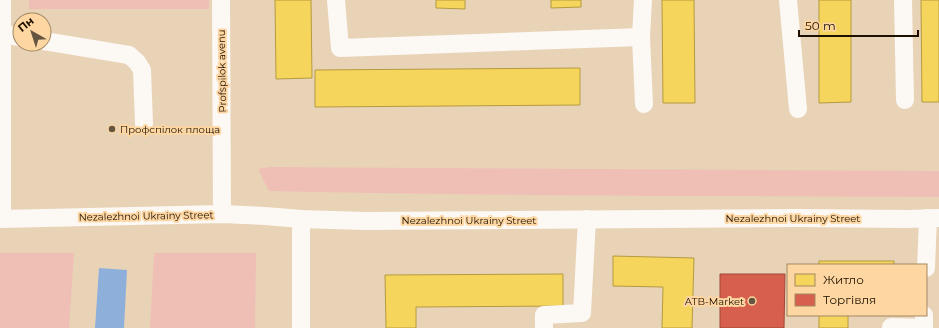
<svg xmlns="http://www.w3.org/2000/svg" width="939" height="328" font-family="Montserrat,sans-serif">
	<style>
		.green { fill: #efbfb5 }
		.water { fill: #8eafda }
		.homes { fill: #f6d55c; stroke: #b59a40 }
		.shops { fill: #d6604d; stroke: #9e4836 }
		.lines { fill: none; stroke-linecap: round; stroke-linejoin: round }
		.minor { stroke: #fcf8f4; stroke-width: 18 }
		.poi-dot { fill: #645440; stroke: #fdd6a2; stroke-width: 1.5 }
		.labels { text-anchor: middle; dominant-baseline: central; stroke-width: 4; stroke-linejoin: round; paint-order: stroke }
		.street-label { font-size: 10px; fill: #1d1000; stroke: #fdd6a2 }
		.poi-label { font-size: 10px; fill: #1d1000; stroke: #fdd6a2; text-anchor: start }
	</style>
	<rect width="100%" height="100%" fill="#e8d3b7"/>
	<g class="green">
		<rect x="29" y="0" width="180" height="9"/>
		<path d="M 269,167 L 939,171 L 939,197 C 716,196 492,196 269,191 L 258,169 Z"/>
		<polygon points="0,253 74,253 69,328 0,328"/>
		<polygon points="154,253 256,253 255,328 150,328"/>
	</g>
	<polygon class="water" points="99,268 127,270 124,328 95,328"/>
	<g class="homes">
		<polygon points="275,0 311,0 312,78 276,79"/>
		<polygon points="436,0 465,0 465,9 436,8"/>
		<polygon points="551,0 581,0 581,7 551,8"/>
		<polygon points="662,0 694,0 695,103 663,103"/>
		<polygon points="819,0 851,0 851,102 819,103"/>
		<polygon points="921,0 939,0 939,102 922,102"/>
		<polygon points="580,68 580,105 315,107 315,70"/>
		<polygon points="613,256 694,258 692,328 662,328 663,287 613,286"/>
		<rect x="819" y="261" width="75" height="4"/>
		<polygon points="563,274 563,306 416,307 416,328 386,328 385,275"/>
		<rect x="819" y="315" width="29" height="13"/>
	</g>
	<polygon class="shops" points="720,274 785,274 784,328 720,328"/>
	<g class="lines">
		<g class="minor">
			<polyline points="2,0 2,218"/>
			<polyline points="221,0 222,214"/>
			<polyline points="336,0 340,48 641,37"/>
			<polyline points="643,0 641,37 644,104"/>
			<polyline points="788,0 798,109"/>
			<polyline points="903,0 905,100"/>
			<polyline points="2,34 20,37"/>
			<polyline points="44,41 129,55 137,62 142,70 144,124"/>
			<polyline points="0,219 222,214 265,216 301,219 365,221 798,218 907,219 939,218"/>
			<polyline points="301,219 301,328"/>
			<polyline points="926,268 928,218"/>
			<polyline points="544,328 544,315 582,313 587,219"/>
			<polyline points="891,328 891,327 924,328 924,315"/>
		</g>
	</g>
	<g class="poi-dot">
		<circle cx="112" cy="129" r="4"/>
		<circle cx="752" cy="301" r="4"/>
	</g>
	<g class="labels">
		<g class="street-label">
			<text transform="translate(222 71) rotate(-91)">Profspilok avenu</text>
			<text transform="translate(146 216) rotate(-1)">Nezalezhnoi Ukrainy Street</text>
			<text x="793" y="218">Nezalezhnoi Ukrainy Street</text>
			<text x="469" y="220">Nezalezhnoi Ukrainy Street</text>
		</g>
		<g class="poi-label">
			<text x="120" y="129">Профспілок площа</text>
			<text x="744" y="301" text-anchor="end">ATB-Market</text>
		</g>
	</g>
	<rect x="787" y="264" width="140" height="52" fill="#fdd6a2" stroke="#a38761"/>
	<rect x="795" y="274" width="20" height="12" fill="#f6d55c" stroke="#a38761"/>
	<text x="823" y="284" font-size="12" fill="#1d1000">Житло</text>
	<rect x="795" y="294" width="20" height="12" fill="#d6604d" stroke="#a38761"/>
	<text x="823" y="304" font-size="12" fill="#1d1000">Торгівля</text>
	<g transform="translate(32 32) rotate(321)"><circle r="19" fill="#fdd6a2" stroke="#a38761"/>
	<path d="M0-3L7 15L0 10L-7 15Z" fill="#645440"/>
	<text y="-6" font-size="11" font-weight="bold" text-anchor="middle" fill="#1d1000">Пн</text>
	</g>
	<path d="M799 30v6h119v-6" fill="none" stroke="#1d1000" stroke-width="2"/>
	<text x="805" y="30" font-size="12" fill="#1d1000" stroke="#fdd6a2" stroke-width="3" paint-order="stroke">50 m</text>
</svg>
